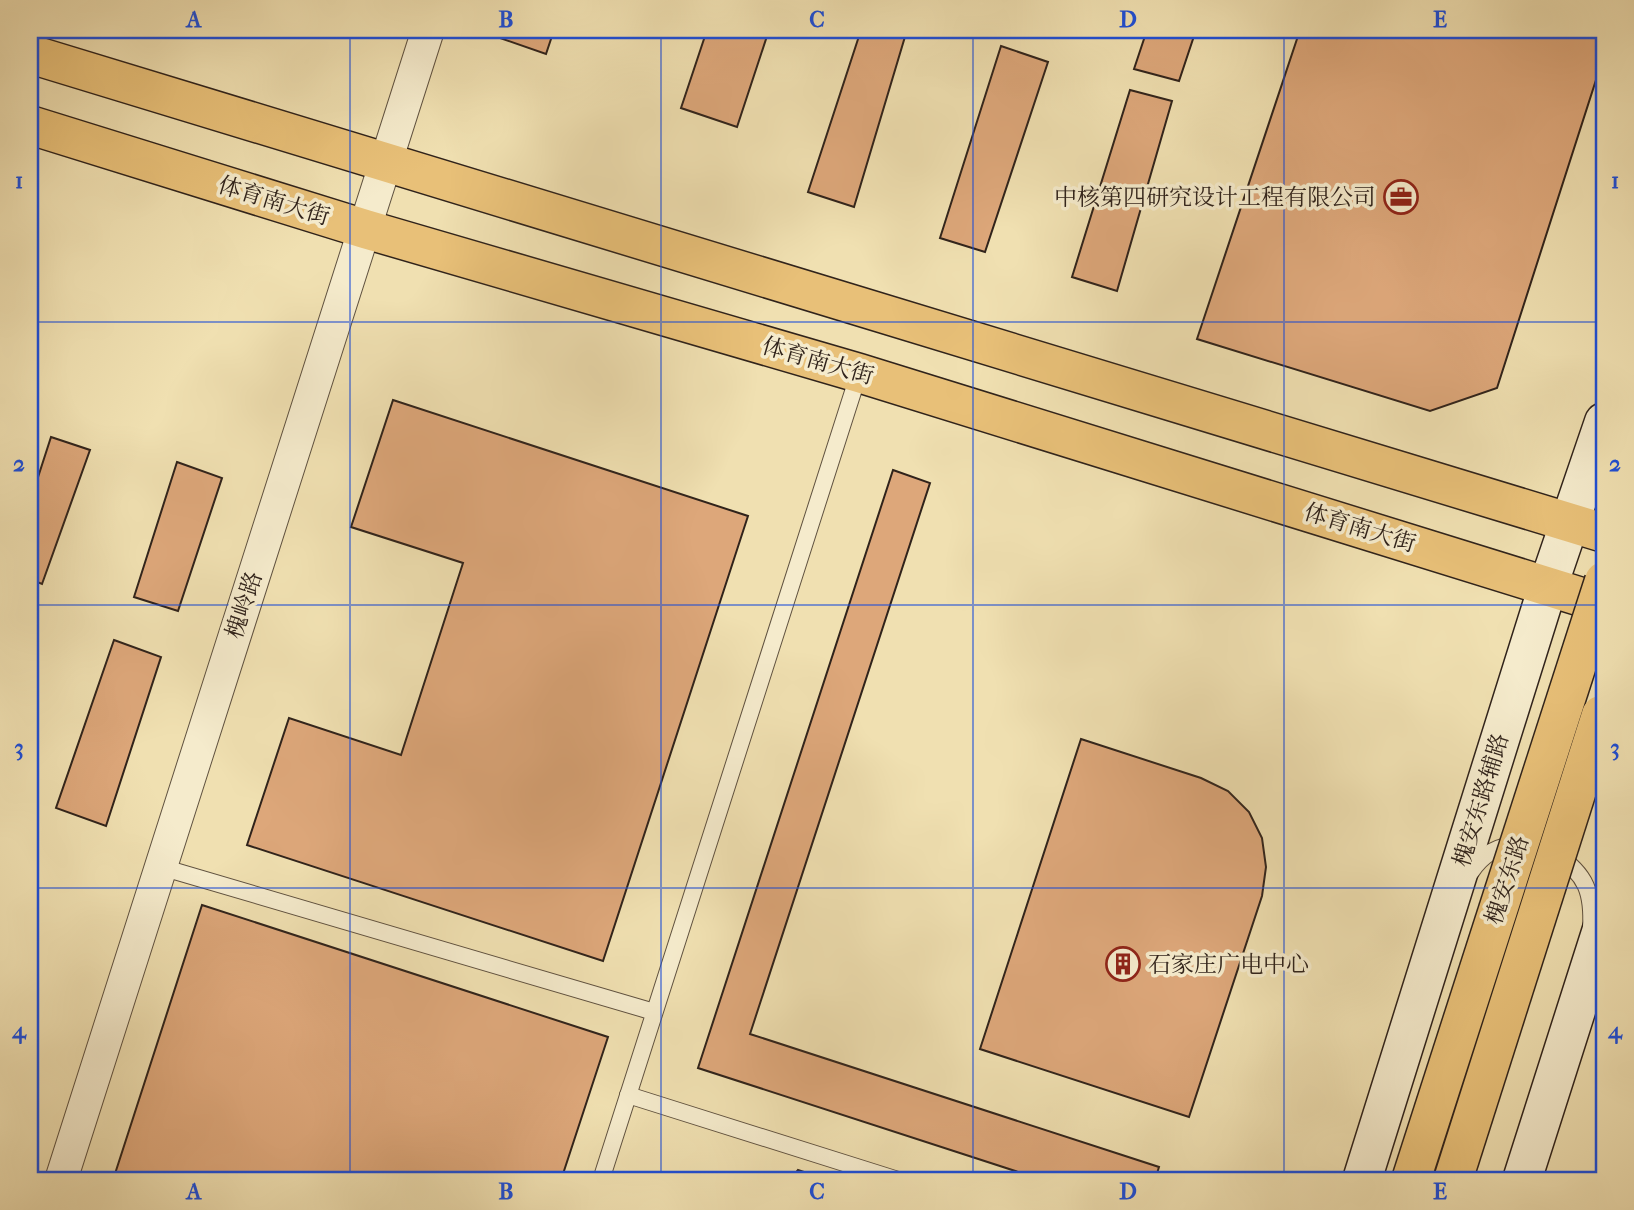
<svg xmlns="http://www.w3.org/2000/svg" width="1634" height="1210" font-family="'IM FELL French Canon','Noto Serif SC',serif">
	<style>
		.building { fill: #dda77a; stroke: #30231b; stroke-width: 2 }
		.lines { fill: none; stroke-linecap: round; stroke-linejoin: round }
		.service-casing { stroke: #605240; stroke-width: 18 }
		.minor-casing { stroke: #605240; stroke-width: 34 }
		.secondary-casing { stroke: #30231b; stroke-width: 41 }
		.primary-casing { stroke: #30231b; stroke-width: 41 }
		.service { stroke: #f5ebcc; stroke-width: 16 }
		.minor { stroke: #f5ebcc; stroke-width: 32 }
		.secondary { stroke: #f5ebcc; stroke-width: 38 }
		.primary { stroke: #e8c078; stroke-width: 38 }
		.trunk-bridge-casing { stroke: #30231b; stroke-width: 41; stroke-linecap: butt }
		.trunk-bridge { stroke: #e8c078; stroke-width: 38 }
		.grid { fill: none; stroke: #1d4ed8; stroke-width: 2; stroke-opacity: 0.55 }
		.labels { text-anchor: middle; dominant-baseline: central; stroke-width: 7; stroke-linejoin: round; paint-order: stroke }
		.poi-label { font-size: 23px; fill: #30231b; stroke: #f5ebcc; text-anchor: end }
		.street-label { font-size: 23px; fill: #30231b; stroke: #f5ebcc }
		.neatline { fill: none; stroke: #1d4ed8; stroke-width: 2.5 }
		.grid-label { font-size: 23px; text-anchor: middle; font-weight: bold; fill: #1d4ed8 }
	</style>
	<rect width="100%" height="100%" fill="#f0e0b1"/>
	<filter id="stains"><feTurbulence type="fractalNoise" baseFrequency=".00286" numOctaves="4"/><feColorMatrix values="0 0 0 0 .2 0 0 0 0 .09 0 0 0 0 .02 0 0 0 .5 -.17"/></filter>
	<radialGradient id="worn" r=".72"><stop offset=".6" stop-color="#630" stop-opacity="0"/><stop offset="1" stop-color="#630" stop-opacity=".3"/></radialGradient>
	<g class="building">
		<polygon points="477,30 554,30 546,54"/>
		<polygon points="707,30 769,30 737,127 681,108"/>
		<polygon points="861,30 907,30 854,207 808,192"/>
		<polygon points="1147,30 1196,30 1179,81 1134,69"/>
		<polygon points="1300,30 1604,30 1604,55 1497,388 1430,411 1197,339"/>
		<polygon points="1001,46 1048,62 985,252 940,238"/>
		<polygon points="1130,90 1172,101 1117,291 1072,277"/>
		<polygon points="393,400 748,516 603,961 247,845 289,718 401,755 463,563 351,527"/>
		<polygon points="51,437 90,450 42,584 30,579 30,502"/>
		<polygon points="177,462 222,478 178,611 134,597"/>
		<polygon points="893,470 930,483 750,1034 1159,1167 1155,1180 1043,1180 698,1068"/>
		<polygon points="114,640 161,657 106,826 56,808"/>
		<polygon points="1081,739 1201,778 1228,791 1249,812 1262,838 1266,867 1262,896 1189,1117 980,1049"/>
		<polygon points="202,905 608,1037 561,1180 113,1180"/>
		<polygon points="798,1170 828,1180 790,1180"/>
	</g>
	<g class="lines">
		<g class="service-casing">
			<g id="service">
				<path d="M 1555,854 C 1587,874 1593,894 1591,929"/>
				<polyline points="161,867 654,1012"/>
				<path d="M 1471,872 C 1482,855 1498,845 1518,845"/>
				<polyline points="628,1095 898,1180"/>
				<polyline points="601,1180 859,373"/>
			</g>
		</g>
		<g class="minor-casing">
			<polyline id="minor" points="61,1180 428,30"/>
		</g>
		<g class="secondary-casing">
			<g id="secondary">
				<polyline points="1362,1180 1548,586 1604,422"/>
				<polyline points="1522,1180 1604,923"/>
			</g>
		</g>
		<g class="primary-casing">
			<g id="primary">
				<polyline points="30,54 1604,533"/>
				<polyline points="30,125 365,229 859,373 1604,604"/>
			</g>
		</g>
		<use href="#service" class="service"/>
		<use href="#minor" class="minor"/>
		<use href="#secondary" class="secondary"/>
		<use href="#primary" class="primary"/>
		<g class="trunk-bridge-casing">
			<g id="trunk-bridge">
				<polyline points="1411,1180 1604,581"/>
				<polyline points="1453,1180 1601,715"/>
			</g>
		</g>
		<use href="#trunk-bridge" class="trunk-bridge"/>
	</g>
	<path class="grid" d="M 350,30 L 350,1180M 661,30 L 661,1180M 973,30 L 973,1180M 1284,30 L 1284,1180M 30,322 L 1604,322M 30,605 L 1604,605M 30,888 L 1604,888"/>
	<defs>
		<g id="office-ring" transform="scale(1.75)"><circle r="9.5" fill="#f5ebcc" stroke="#8f2418" stroke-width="1.5"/><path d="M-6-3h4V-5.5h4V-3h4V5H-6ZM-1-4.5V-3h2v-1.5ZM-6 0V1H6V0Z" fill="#8f2418"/></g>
		<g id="building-ring" transform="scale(1.75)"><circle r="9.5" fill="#f5ebcc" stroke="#8f2418" stroke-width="1.5"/><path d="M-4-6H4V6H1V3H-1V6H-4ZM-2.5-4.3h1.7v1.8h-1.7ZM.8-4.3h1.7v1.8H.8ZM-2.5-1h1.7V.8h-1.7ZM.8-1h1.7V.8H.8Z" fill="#8f2418"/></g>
	</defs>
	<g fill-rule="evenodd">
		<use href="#office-ring" x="1401" y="197"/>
		<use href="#building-ring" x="1123" y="964"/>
	</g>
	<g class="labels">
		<g class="poi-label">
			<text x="1376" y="197">中核第四研究设计工程有限公司</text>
			<text x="1148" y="964" text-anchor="start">石家庄广电中心</text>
		</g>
		<g class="street-label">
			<text transform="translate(274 201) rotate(17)">体育南大街</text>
			<text transform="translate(818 361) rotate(16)">体育南大街</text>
			<text transform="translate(1360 528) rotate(17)">体育南大街</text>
			<text transform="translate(244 605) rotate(-72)">槐岭路</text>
			<text transform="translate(1481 800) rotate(-73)">槐安东路辅路</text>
			<text transform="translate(1507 880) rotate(-72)">槐安东路</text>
		</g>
	</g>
	<rect width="1634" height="1210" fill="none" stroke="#f0e0b1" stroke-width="77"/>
	<rect x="38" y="38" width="1558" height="1134" class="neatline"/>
	<g class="grid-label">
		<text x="194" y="27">A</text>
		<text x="506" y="27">B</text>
		<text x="817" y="27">C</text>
		<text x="1128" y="27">D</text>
		<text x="1440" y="27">E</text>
		<text x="19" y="188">1</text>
		<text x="1615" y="188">1</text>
		<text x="19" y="471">2</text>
		<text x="1615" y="471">2</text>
		<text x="19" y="755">3</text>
		<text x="1615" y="755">3</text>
		<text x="19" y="1038">4</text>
		<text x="1615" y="1038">4</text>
		<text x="194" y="1199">A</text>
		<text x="506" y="1199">B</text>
		<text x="817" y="1199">C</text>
		<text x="1128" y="1199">D</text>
		<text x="1440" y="1199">E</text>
	</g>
	<rect width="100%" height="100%" filter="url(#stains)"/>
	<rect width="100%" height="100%" fill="url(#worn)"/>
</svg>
